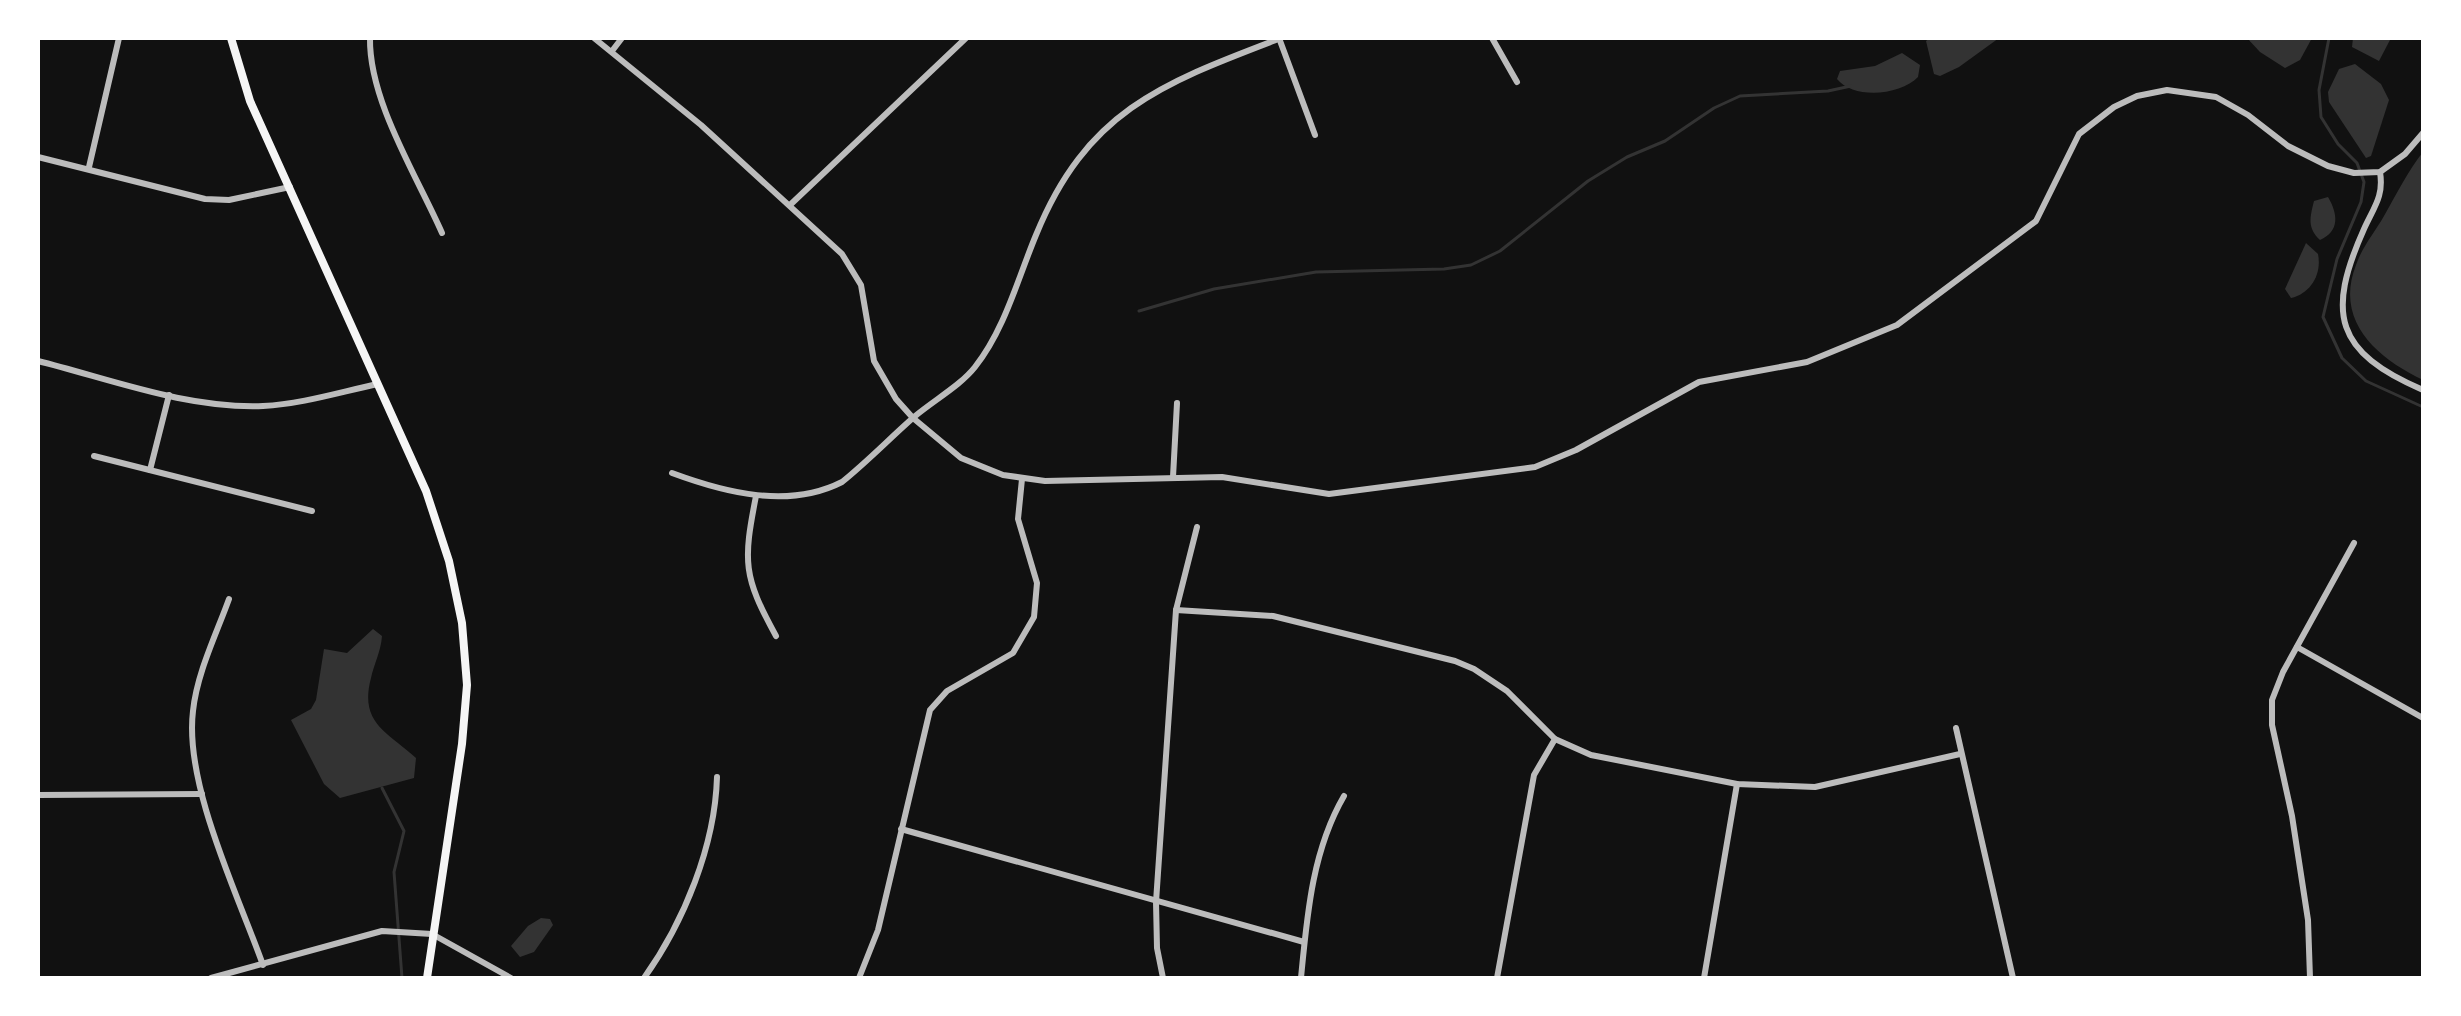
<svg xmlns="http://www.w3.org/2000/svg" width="2461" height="1016" font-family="Montserrat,sans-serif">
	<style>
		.water { fill: #333 }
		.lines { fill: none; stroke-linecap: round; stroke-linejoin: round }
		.stream { stroke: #333; stroke-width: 3 }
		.minor { stroke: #bcbcbc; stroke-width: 6 }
		.secondary { stroke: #f5f5f5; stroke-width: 8 }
	</style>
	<rect width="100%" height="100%" fill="#111"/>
	<g class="water">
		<polygon points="1930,38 1999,38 1959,67 1940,76 1934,74 1926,41"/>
		<polygon points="2247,38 2312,38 2300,60 2285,68 2260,52"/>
		<polygon points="2353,38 2391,38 2379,61 2352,47"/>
		<path d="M 1902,53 L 1920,65 L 1918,77 C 1901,95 1854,100 1837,79 L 1840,71 L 1875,66 Z"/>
		<polygon points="2355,64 2381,84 2389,100 2371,156 2366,158 2329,102 2328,92 2339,69"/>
		<path d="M 2423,152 L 2423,380 C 2377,358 2334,321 2356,265 C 2362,247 2375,232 2384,216 C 2396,195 2408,171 2423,152 Z"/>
		<path d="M 2328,197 C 2338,214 2340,231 2320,240 C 2307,228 2310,217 2314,201 Z"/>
		<path d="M 2306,243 L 2318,254 C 2322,274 2311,293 2291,298 L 2285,289 Z"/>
		<path d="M 373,629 L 382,636 C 381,651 374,664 371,678 C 359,723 387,732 416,758 L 414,778 L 340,798 L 324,784 L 291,720 L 311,709 L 316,700 L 324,649 L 347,653 Z"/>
		<polygon points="541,918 550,919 553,925 534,952 520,957 511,946 528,926"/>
	</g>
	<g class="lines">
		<g class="stream">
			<polyline points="2329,38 2319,90 2321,117 2338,144 2357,163 2364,182 2361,202 2337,259 2323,317 2342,358 2366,381 2423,407"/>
			<polyline points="1139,311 1214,289 1316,272 1444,269 1471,265 1500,251 1588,181 1627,157 1665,141 1714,108 1740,96 1828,91 1851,86"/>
			<polyline points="382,788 404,831 394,872 402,978"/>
		</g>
		<g class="minor">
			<path d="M 370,38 C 369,101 417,176 442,233"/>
			<polyline points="594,38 701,125 842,254 861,285 874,361 896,399 913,418 961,458 1003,475 1045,481 1222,477 1329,494 1535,467 1576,450 1699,382 1807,362 1897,325 2036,221 2079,134 2114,107 2137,96 2167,90 2216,97 2248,115 2288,146 2328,166 2354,173 2380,172 2405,154 2423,133"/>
			<polyline points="1279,38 1315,135"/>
			<polyline points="1492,38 1517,82"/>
			<polyline points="612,51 622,38"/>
			<polyline points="38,157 205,199 229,200 290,187"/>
			<polyline points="89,167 119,38"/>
			<path d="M 2380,172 C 2384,196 2374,207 2364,229 C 2326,314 2335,352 2423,390"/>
			<polyline points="790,205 966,38"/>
			<path d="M 38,361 C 110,379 187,409 263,406 C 302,404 340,392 378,384"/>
			<polyline points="94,456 312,511"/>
			<polyline points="150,470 169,395"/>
			<path d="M 672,473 C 726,493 789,509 842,482 C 868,461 890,438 914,417 C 934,400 960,386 975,367 C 1005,329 1018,278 1036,235 C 1087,110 1163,83 1281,38"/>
			<polyline points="1173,477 1177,403"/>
			<path d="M 756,496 C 743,562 743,576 776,636"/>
			<path d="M 229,599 C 216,635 197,673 193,711 C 184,784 238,895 263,965"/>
			<polyline points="1176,610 1273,616 1455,661 1474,669 1507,691 1555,739 1591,755 1737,784 1815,787 1960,754"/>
			<polyline points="2297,647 2423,718"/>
			<polyline points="1956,728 2013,978"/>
			<polyline points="38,795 202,794"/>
			<polyline points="901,829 1304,942"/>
			<polyline points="211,978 382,931 432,934 511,978"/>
			<path d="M 644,978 C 684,922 715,846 717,777"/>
			<polyline points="859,978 878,930 930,710 947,691 1013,653 1034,617 1037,583 1018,519 1022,479"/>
			<polyline points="1163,978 1157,948 1156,902 1176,610 1197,527"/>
			<path d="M 1301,978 C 1307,916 1312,851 1344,796"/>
			<polyline points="1497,978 1534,775 1555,739"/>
			<polyline points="1704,978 1737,784"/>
			<polyline points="2310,978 2308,920 2292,816 2272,725 2272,700 2283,672 2354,543"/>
		</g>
		<polyline class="secondary" points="231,38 250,101 426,491 449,561 462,623 467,685 462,744 427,978"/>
	</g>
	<rect width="2461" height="1016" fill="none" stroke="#ffffff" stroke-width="80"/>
</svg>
